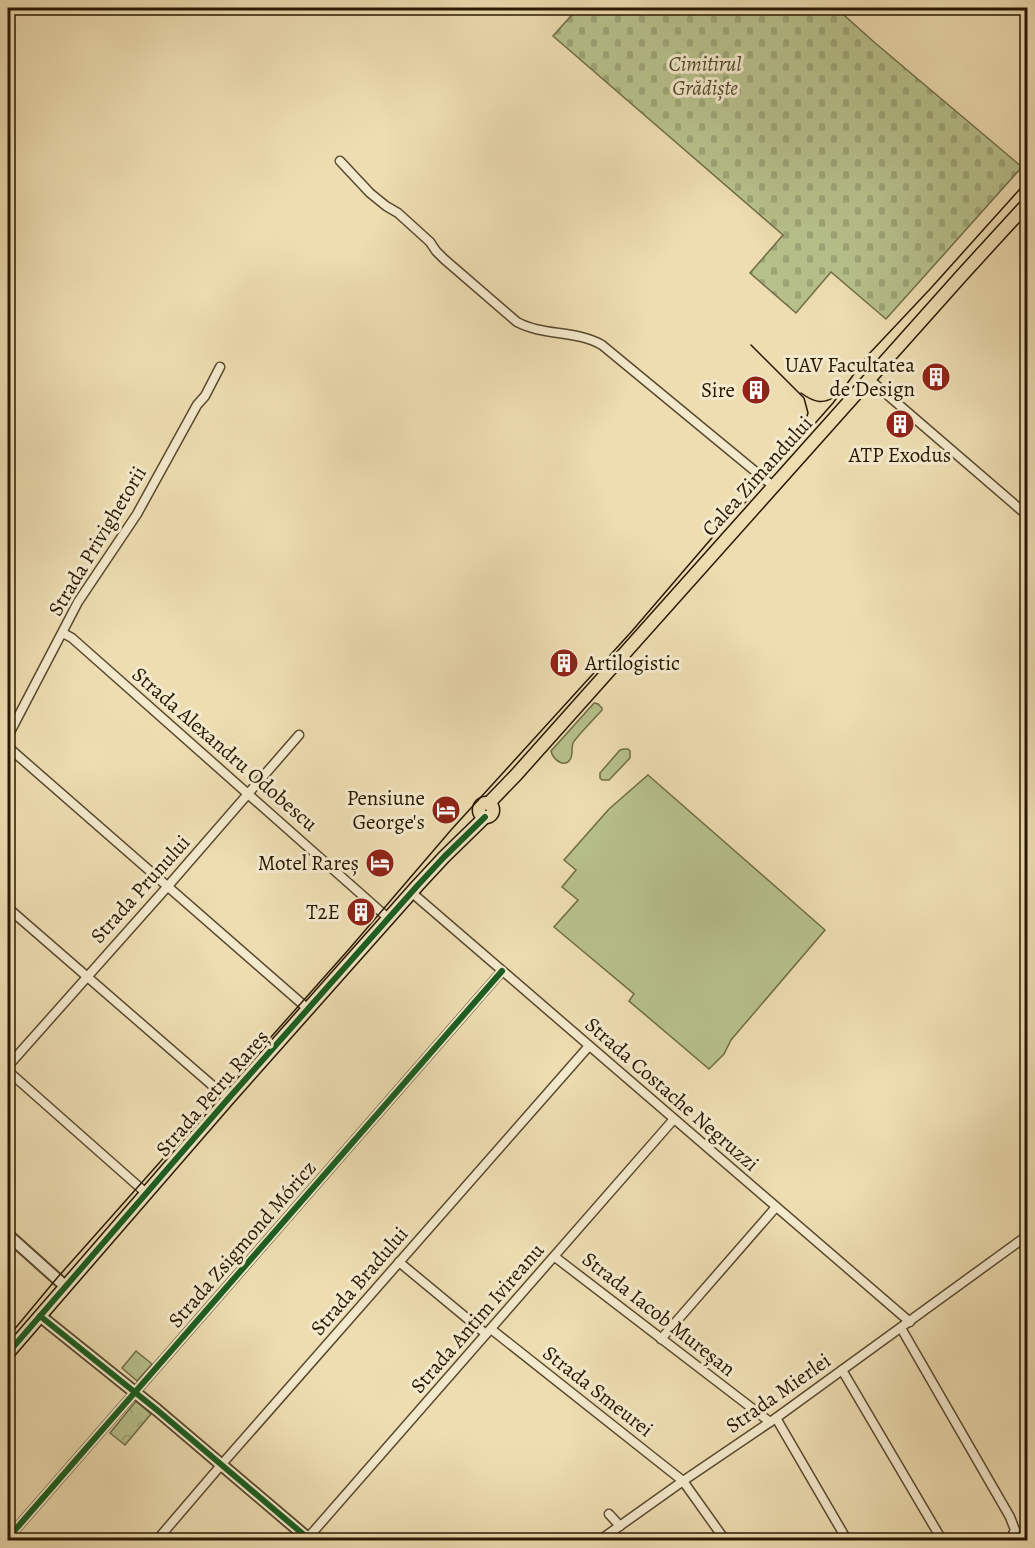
<svg xmlns="http://www.w3.org/2000/svg" width="1035" height="1548" font-family="Alegreya,serif">
	<style>
		.grass { fill: #b7c18c; stroke: #706c47; stroke-width: 1.5 }
		.forest { fill: url(#forest-crowns); stroke: #706c47; stroke-width: 1.5 }
		.cemetery { fill: url(#cemetery-stones); stroke: #706c47; stroke-width: 1.5 }
		.lines { fill: none; stroke-linecap: round; stroke-linejoin: round }
		.minor-casing { stroke: #59492e; stroke-width: 11 }
		.tertiary-casing { stroke: #59492e; stroke-width: 14 }
		.primary-casing { stroke: #281802; stroke-width: 15 }
		.minor { stroke: #f3e9cc; stroke-width: 8 }
		.tertiary { stroke: #f3e9cc; stroke-width: 10 }
		.primary { stroke: #edddb1; stroke-width: 12 }
		.tram { stroke: #281802; stroke-width: 1.5 }
		.cycleway-casing { stroke: #f3e9cc; stroke-width: 10 }
		.cycleway { stroke: #1b5e20; stroke-width: 6 }
		.labels { text-anchor: middle; dominant-baseline: central; stroke-width: 6; stroke-linejoin: round; paint-order: stroke }
		.park-label { font-size: 21px; font-style: italic; fill: #534b2b; stroke: #f3e9cc }
		.poi-label { font-size: 21px; fill: #281802; stroke: #f3e9cc; text-anchor: end }
		.street-label { font-size: 21px; fill: #281802; stroke: #f3e9cc }
	</style>
	<defs>
		<pattern id="forest-crowns" width="20" height="18" patternUnits="userSpaceOnUse" patternTransform="scale(1.5)"><rect width="20" height="18" fill="#b7c18c"/><path d="M2 6a3 3 0 1 1 6 0M12 15a3 3 0 1 1 6 0" fill="none" stroke="#9da577"/></pattern>
		<pattern id="cemetery-stones" width="16" height="16" patternUnits="userSpaceOnUse" patternTransform="scale(1.5)"><rect width="16" height="16" fill="#b7c18c"/><path d="M2 7V4a2 2 0 0 1 4 0v3zM10 15v-3a2 2 0 0 1 4 0v3z" fill="#9da577"/></pattern>
	</defs>
	<rect width="100%" height="100%" fill="#edddb1"/>
	<filter id="stains"><feTurbulence type="fractalNoise" baseFrequency=".00333" numOctaves="4"/><feColorMatrix values="0 0 0 0 .2 0 0 0 0 .09 0 0 0 0 .02 0 0 0 .5 -.17"/></filter>
	<radialGradient id="worn" r=".72"><stop offset=".6" stop-color="#630" stop-opacity="0"/><stop offset="1" stop-color="#630" stop-opacity=".3"/></radialGradient>
	<g class="grass">
		<path d="M 594,703 L 598,704 L 602,708 L 602,710 C 596,717 576,737 573,743 C 571,748 573,753 571,758 C 565,770 553,759 551,751 Z"/>
		<polygon points="624,749 628,749 630,751 630,758 609,780 602,780 600,778 600,773 620,750"/>
		<polygon points="648,775 825,930 731,1040 724,1054 709,1069 629,1001 634,994 554,927 578,900 562,887 576,870 564,860 609,809"/>
		<polygon points="136,1351 152,1364 137,1381 122,1368"/>
	</g>
	<polygon class="forest" points="136,1401 151,1414 125,1445 110,1433"/>
	<polygon class="cemetery" points="578,8 836,8 874,42 1022,167 886,319 831,272 796,313 750,273 783,235 553,36"/>
	<g class="lines">
		<g class="minor-casing">
			<g id="minor">
				<path d="M 340,161 L 370,193 L 386,206 L 398,213 L 430,242 L 436,251 L 444,259 L 517,322 C 543,336 576,330 602,345 L 773,486"/>
				<polyline points="869,379 1028,516"/>
				<polyline points="63,633 72,638 388,918"/>
				<polyline points="8,736 78,602 137,514 197,405 205,396 220,367"/>
				<polyline points="8,747 308,1009"/>
				<polyline points="411,892 910,1322"/>
				<polyline points="8,908 228,1099"/>
				<polyline points="8,1066 168,886 299,735"/>
				<polyline points="8,1071 146,1193"/>
				<polyline points="555,1257 770,1422"/>
				<polyline points="399,1262 486,1334"/>
				<polyline points="901,1328 1010,1517 1015,1530 1010,1540"/>
				<polyline points="491,1329 683,1481 725,1540"/>
				<polyline points="661,1339 776,1207"/>
				<polyline points="842,1370 942,1540"/>
				<polyline points="776,1418 847,1540"/>
				<polyline points="609,1514 620,1526"/>
				<polyline points="8,1538 502,971"/>
				<polyline points="157,1540 222,1464 589,1046"/>
				<polyline points="306,1540 674,1119"/>
				<polyline points="600,1540 683,1481 776,1418 1028,1235"/>
			</g>
		</g>
		<g class="tertiary-casing">
			<g id="tertiary">
				<polyline points="8,1235 65,1286"/>
				<polyline points="40,1316 157,1410 310,1540"/>
			</g>
		</g>
		<g class="primary-casing">
			<g id="primary">
				<circle cx="486" cy="810" r="7"/>
				<polyline points="488,804 516,775 963,274 1028,203"/>
				<polyline points="8,1353 228,1099 418,885 444,857 485,817"/>
			</g>
		</g>
		<use href="#minor" class="minor"/>
		<use href="#tertiary" class="tertiary"/>
		<use href="#primary" class="primary"/>
		<g class="tram">
			<polyline points="751,345 804,398 808,413 801,433"/>
			<path d="M 801,393 C 815,403 823,405 838,395"/>
			<polyline points="8,1337 57,1278 350,948 451,830 632,631 729,518 742,506 833,403 867,356 931,288 1028,180"/>
		</g>
		<g class="cycleway-casing">
			<g id="cycleway">
				<polyline points="40,1316 157,1410 310,1540"/>
				<polyline points="8,1353 228,1099 418,885 444,857 485,817"/>
				<polyline points="8,1538 502,971"/>
			</g>
		</g>
		<use href="#cycleway" class="cycleway"/>
	</g>
	<defs>
		<g id="building-disc" transform="scale(1.5)"><circle r="9.5" fill="#8f2418" stroke="#f3e9cc"/><path d="M-4-6H4V6H1V3H-1V6H-4ZM-2.5-4.3h1.7v1.8h-1.7ZM.8-4.3h1.7v1.8H.8ZM-2.5-1h1.7V.8h-1.7ZM.8-1h1.7V.8H.8Z" fill="#fff"/></g>
		<g id="hotel-disc" transform="scale(1.5)"><circle r="9.5" fill="#8f2418" stroke="#f3e9cc"/><path d="M-6-4.5h1.5V1H6V5H4.5V3h-9V5H-6ZM-4 0a1.8 1.8 0 1 1 3.6 0ZM.5 0V-2.5h3Q6-2.5 6 0Z" fill="#fff"/></g>
	</defs>
	<g fill-rule="evenodd">
		<use href="#building-disc" x="936" y="377"/>
		<use href="#building-disc" x="756" y="390"/>
		<use href="#building-disc" x="900" y="424"/>
		<use href="#building-disc" x="564" y="663"/>
		<use href="#hotel-disc" x="446" y="810"/>
		<use href="#hotel-disc" x="380" y="863"/>
		<use href="#building-disc" x="361" y="912"/>
	</g>
	<g class="labels">
		<g class="park-label">
			<text x="705" y="64">Cimitirul<tspan x="705" dy="24">Grădiște</tspan></text>
		</g>
		<g class="poi-label">
			<text x="915" y="365">UAV Facultatea<tspan x="915" dy="24">de Design</tspan></text>
			<text x="735" y="390">Sire</text>
			<text x="900" y="455" text-anchor="middle">ATP Exodus</text>
			<text x="585" y="663" text-anchor="start">Artilogistic</text>
			<text x="425" y="798">Pensiune<tspan x="425" dy="24">George's</tspan></text>
			<text x="359" y="863">Motel Rareș</text>
			<text x="340" y="912">T2E</text>
		</g>
		<g class="street-label">
			<text transform="translate(757 476) rotate(-48)">Calea Zimandului</text>
			<text transform="translate(97 541) rotate(-59)">Strada Privighetorii</text>
			<text transform="translate(225 749) rotate(41)">Strada Alexandru Odobescu</text>
			<text transform="translate(140 889) rotate(-48)">Strada Prunului</text>
			<text transform="translate(212 1093) rotate(-49)">Strada Petru Rareș</text>
			<text transform="translate(672 1094) rotate(41)">Strada Costache Negruzzi</text>
			<text transform="translate(242 1244) rotate(-49)">Strada Zsigmond Móricz</text>
			<text transform="translate(359 1281) rotate(-49)">Strada Bradului</text>
			<text transform="translate(659 1314) rotate(38)">Strada Iacob Mureșan</text>
			<text transform="translate(477 1318) rotate(-49)">Strada Antim Ivireanu</text>
			<text transform="translate(598 1391) rotate(38)">Strada Smeurei</text>
			<text transform="translate(778 1393) rotate(-35)">Strada Mierlei</text>
		</g>
	</g>
	<rect width="1035" height="1548" fill="none" stroke="#edddb1" stroke-width="30"/>
	<rect x="9" y="9" width="1017" height="1530" fill="none" stroke="#281802" stroke-width="3"/>
	<rect x="15" y="15" width="1005" height="1518" fill="none" stroke="#281802" stroke-width="1.5"/>
	<rect width="100%" height="100%" filter="url(#stains)"/>
	<rect width="100%" height="100%" fill="url(#worn)"/>
</svg>
